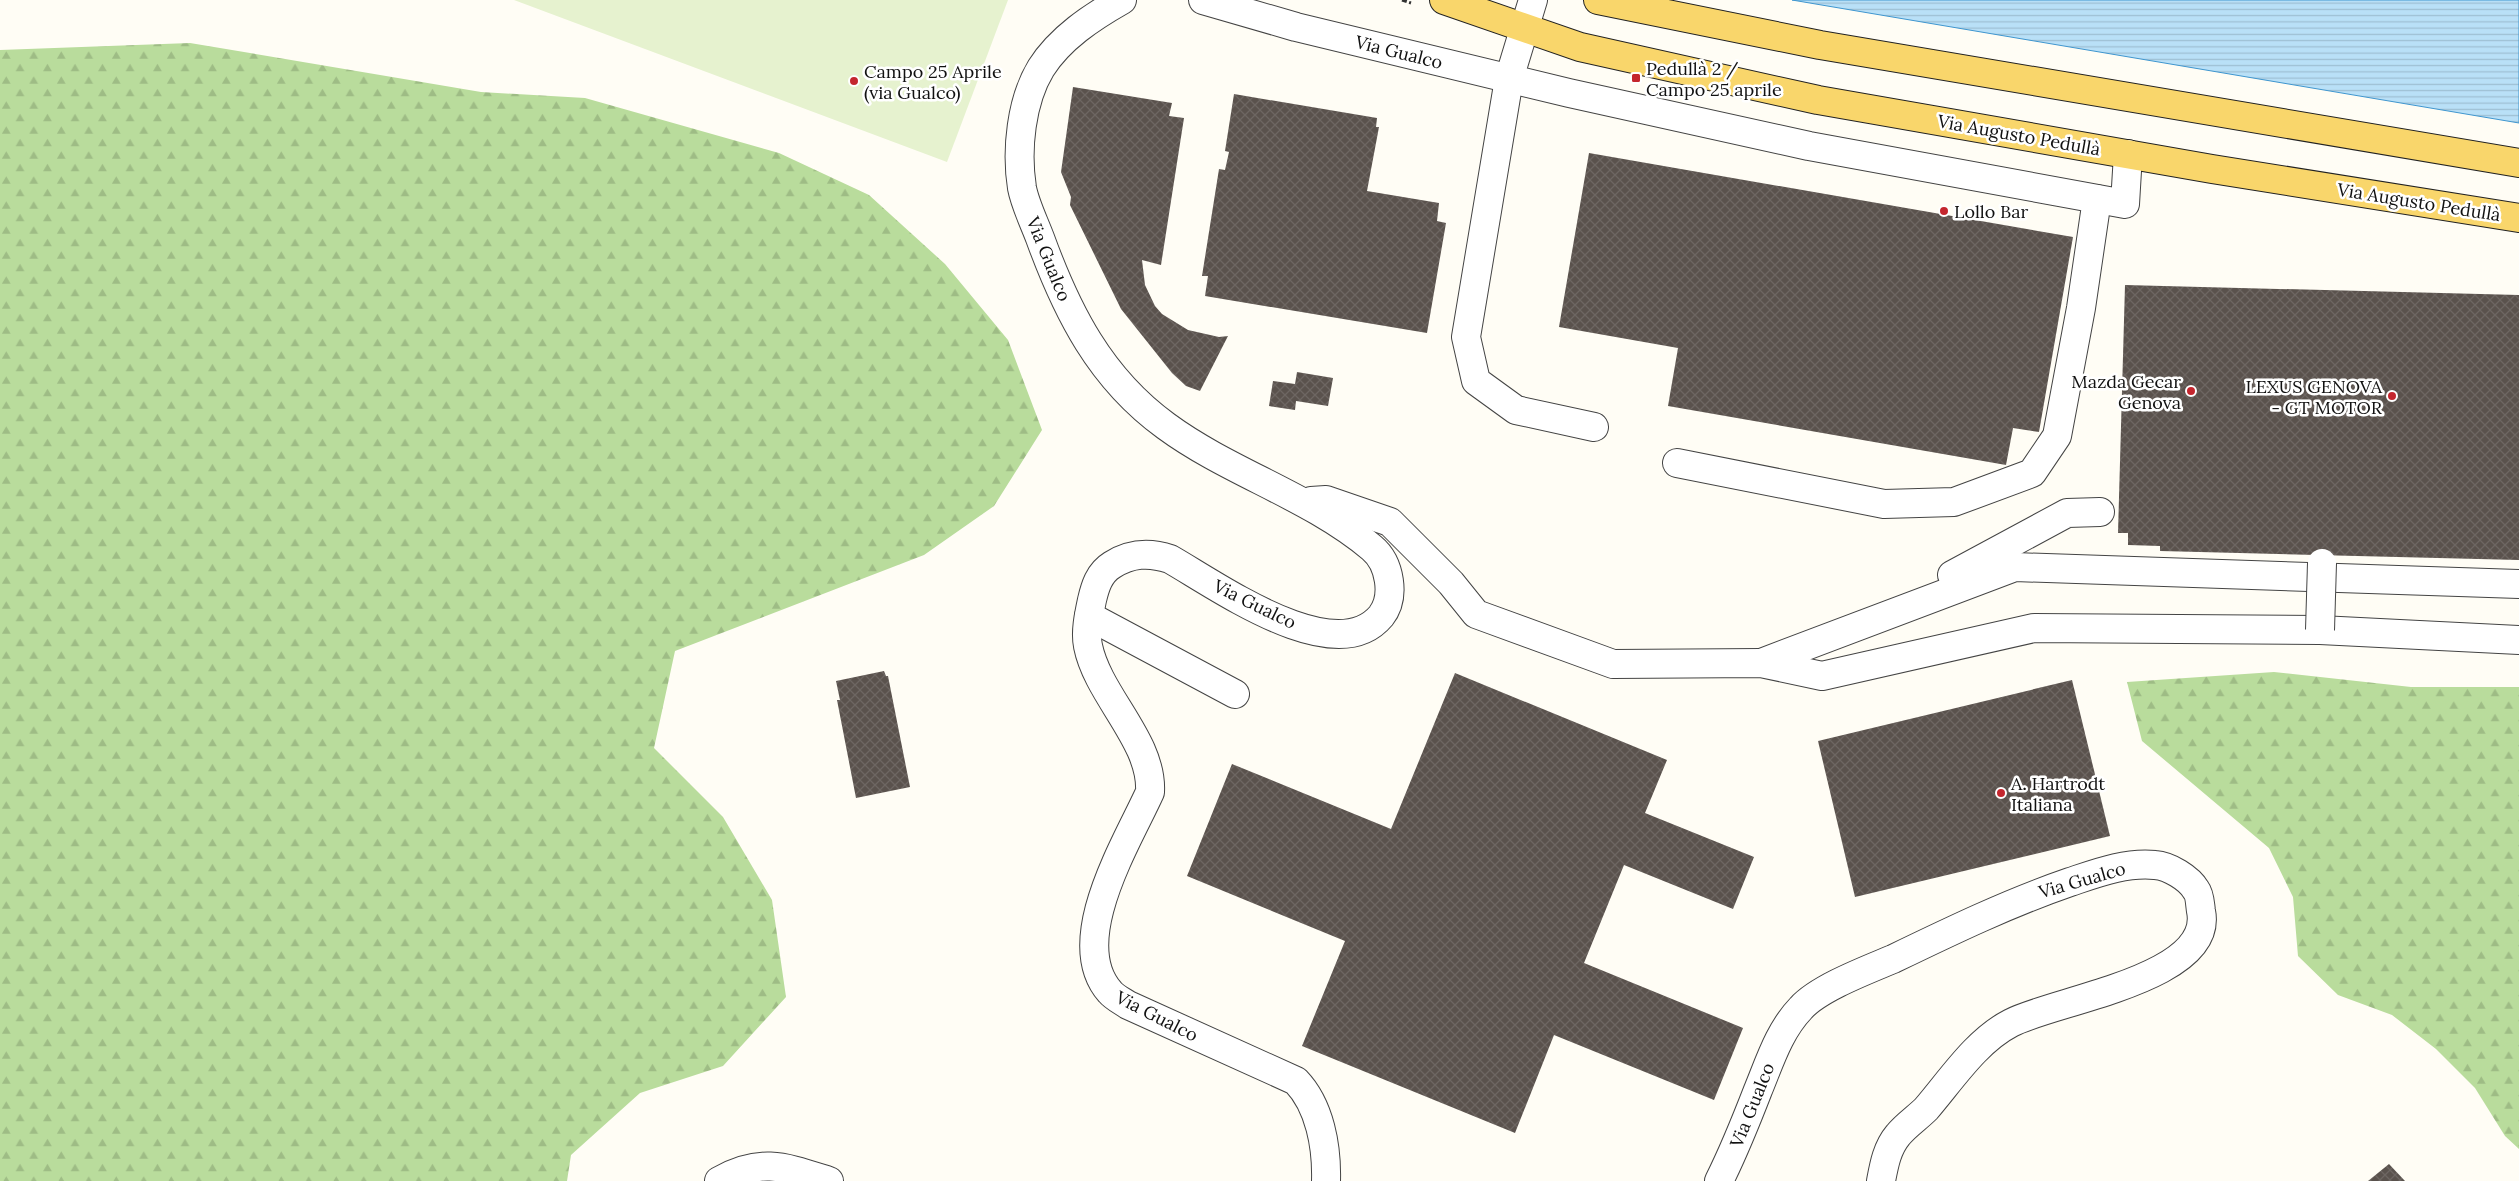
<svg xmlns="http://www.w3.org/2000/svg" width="2519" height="1181" font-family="Lora,serif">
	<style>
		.forest { fill: url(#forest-firs) }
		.pitch { fill: #e6f2cf }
		.water { fill: url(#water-rules); stroke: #3f96cf }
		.building { fill: url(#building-cross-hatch) }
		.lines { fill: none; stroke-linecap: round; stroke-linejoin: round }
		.minor-casing { stroke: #444; stroke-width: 30 }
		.major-casing { stroke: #222; stroke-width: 30 }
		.path { stroke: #333; stroke-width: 3; stroke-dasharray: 5 2.5; stroke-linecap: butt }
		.minor { stroke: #fff; stroke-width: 28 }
		.major { stroke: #f9d66b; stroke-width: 28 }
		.minor-bridge-casing { stroke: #444; stroke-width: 30; stroke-linecap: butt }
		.minor-bridge { stroke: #fff; stroke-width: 28 }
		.poi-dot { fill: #c4262e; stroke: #fff; stroke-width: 2 }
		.labels { text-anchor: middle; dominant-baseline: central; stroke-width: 5; stroke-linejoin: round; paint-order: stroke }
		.street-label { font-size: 18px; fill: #111; stroke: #fff }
		.poi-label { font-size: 18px; fill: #111; stroke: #fff; text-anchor: start }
	</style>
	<defs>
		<pattern id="forest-firs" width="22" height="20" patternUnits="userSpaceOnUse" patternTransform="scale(1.25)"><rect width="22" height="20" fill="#b9dc9c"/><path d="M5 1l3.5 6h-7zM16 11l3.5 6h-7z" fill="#9ebc85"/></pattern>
		<pattern id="water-rules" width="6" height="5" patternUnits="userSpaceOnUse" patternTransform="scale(1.25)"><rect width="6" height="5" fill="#b9e0f7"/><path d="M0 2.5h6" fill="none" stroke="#9ebfd3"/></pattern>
		<pattern id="building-cross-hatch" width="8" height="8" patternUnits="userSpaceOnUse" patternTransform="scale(1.25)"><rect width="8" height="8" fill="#5a524d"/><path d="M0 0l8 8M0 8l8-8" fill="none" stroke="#6d6662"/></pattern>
	</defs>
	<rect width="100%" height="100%" fill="#fffdf5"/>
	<g class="forest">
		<polygon points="190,43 481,92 585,98 779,153 869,195 945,264 1008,340 1042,430 994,506 924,555 675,651 654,748 723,817 772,900 786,997 723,1066 640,1093 571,1155 567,1181 0,1181 0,50"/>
		<polygon points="2274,672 2411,687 2519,687 2519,1149 2505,1136 2475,1088 2436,1049 2392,1015 2338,995 2298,956 2293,897 2269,848 2142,741 2127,682"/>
	</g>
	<polygon class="pitch" points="514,0 1008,0 947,162"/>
	<polygon class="water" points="1792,0 2519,0 2519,123"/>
	<g class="building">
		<polygon points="1073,87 1172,103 1169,116 1184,118 1161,265 1142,260 1145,285 1155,306 1162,314 1188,330 1219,337 1228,336 1200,391 1186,386 1172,373 1121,309 1070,205 1071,197 1061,172"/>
		<polygon points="1234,94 1377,118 1376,127 1379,127 1367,191 1439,203 1437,221 1446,223 1427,333 1205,296 1208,276 1202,276 1219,169 1225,170 1229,152 1225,151"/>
		<polygon points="1589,153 2073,237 2039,432 2013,428 2006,465 1668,406 1678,348 1559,327"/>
		<polygon points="2125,285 2519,295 2519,560 2160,551 2160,546 2128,545 2128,533 2118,533"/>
		<polygon points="1297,372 1333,378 1328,406 1296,401 1295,410 1269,406 1273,381 1295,384"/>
		<polygon points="884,671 886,676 888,676 910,787 856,798 837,700 840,700 836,681"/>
		<polygon points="1455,673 1667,760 1645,813 1754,857 1733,909 1624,865 1584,963 1743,1028 1714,1100 1554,1035 1515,1133 1302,1046 1345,941 1187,876 1232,764 1391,829"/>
		<polygon points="2072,680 2110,836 1855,897 1818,741"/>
		<polygon points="2389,1164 2405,1181 2368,1181"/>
	</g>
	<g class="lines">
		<g class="minor-casing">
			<g id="minor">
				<path d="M 1122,0 C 1092,17 1060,38 1041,68 C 1021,101 1016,150 1022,188 C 1025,204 1034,222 1040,238 C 1067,312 1100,378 1166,426 C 1230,473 1310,496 1372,548 C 1390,563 1396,597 1381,616 C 1335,671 1216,585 1170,559 C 1149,552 1131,553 1112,565 C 1099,573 1095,587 1092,600 C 1089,614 1085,632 1088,646 C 1098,696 1153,741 1150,792 C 1128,841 1065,941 1110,992 C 1114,997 1122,1001 1128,1005 L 1296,1081 C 1320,1106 1327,1147 1326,1181"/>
				<polyline points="1203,0 1296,27 1569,93 1809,146 2125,204 2128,154"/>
				<polyline points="1533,0 1509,79 1466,337 1476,381 1516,410 1594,427"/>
				<polyline points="1677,463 1884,504 1954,502 2032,473 2057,436 2081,308 2097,199"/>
				<polyline points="1311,501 1326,500 1390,522 1451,583 1476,614 1613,664 1761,663 1822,676 2034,628 2320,630 2519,640"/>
				<polyline points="1952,575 2067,513 2100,512"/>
				<polyline points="1089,616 1235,694"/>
				<polyline points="1761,663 2015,567 2519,584"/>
				<path d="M 719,1181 C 761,1157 785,1167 829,1181"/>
				<path d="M 1719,1181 C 1734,1151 1746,1121 1758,1090 C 1770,1061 1779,1031 1801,1008 C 1819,988 1867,970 1893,959 C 1951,931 2009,903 2070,882 C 2097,873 2126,862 2155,865 C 2169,866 2189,878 2196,890 C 2200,895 2200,905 2201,911 C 2215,979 2054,1000 2011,1023 C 1976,1041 1951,1080 1926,1109 C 1917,1118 1906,1125 1898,1135 C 1887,1148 1884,1165 1881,1181"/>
			</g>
		</g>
		<g class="major-casing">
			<g id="major">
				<polyline points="1444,0 1580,47 1818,100 2212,169 2519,218"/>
				<polyline points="1598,0 1820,45 2519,163"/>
			</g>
		</g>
		<polyline class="path" points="1402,0 1411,3"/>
		<use href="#minor" class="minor"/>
		<use href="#major" class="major"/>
		<g class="minor-bridge-casing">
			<polyline id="minor-bridge" points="2320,630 2322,563"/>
		</g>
		<use href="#minor-bridge" class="minor-bridge"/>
	</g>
	<g class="poi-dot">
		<rect x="1631" y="73" width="10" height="10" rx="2.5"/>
		<circle cx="854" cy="81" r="5"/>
		<circle cx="1944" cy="211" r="5"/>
		<circle cx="2191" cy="391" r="5"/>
		<circle cx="2392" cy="396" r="5"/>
		<circle cx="2001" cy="793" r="5"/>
	</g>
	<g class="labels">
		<g class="street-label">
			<text transform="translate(1399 52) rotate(14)">Via Gualco</text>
			<text transform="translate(2019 135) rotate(10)">Via Augusto Pedullà</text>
			<text transform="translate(2419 202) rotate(9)">Via Augusto Pedullà</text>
			<text transform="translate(1049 259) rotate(68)">Via Gualco</text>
			<text transform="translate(1255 604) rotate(26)">Via Gualco</text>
			<text transform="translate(2082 880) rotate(-16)">Via Gualco</text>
			<text transform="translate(1157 1016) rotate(27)">Via Gualco</text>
			<text transform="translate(1752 1105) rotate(-68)">Via Gualco</text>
		</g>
		<g class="poi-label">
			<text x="1646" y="68">Pedullà 2 /<tspan x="1646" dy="21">Campo 25 aprile</tspan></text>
			<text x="864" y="71">Campo 25 Aprile<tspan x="864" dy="21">(via Gualco)</tspan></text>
			<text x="1954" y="211">Lollo Bar</text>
			<text x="2181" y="381" text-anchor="end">Mazda Gecar<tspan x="2181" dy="21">Genova</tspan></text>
			<text x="2382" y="386" text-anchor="end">LEXUS GENOVA<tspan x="2382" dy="21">- GT MOTOR</tspan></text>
			<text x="2011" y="783">A. Hartrodt<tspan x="2011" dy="21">Italiana</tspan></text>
		</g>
	</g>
</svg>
